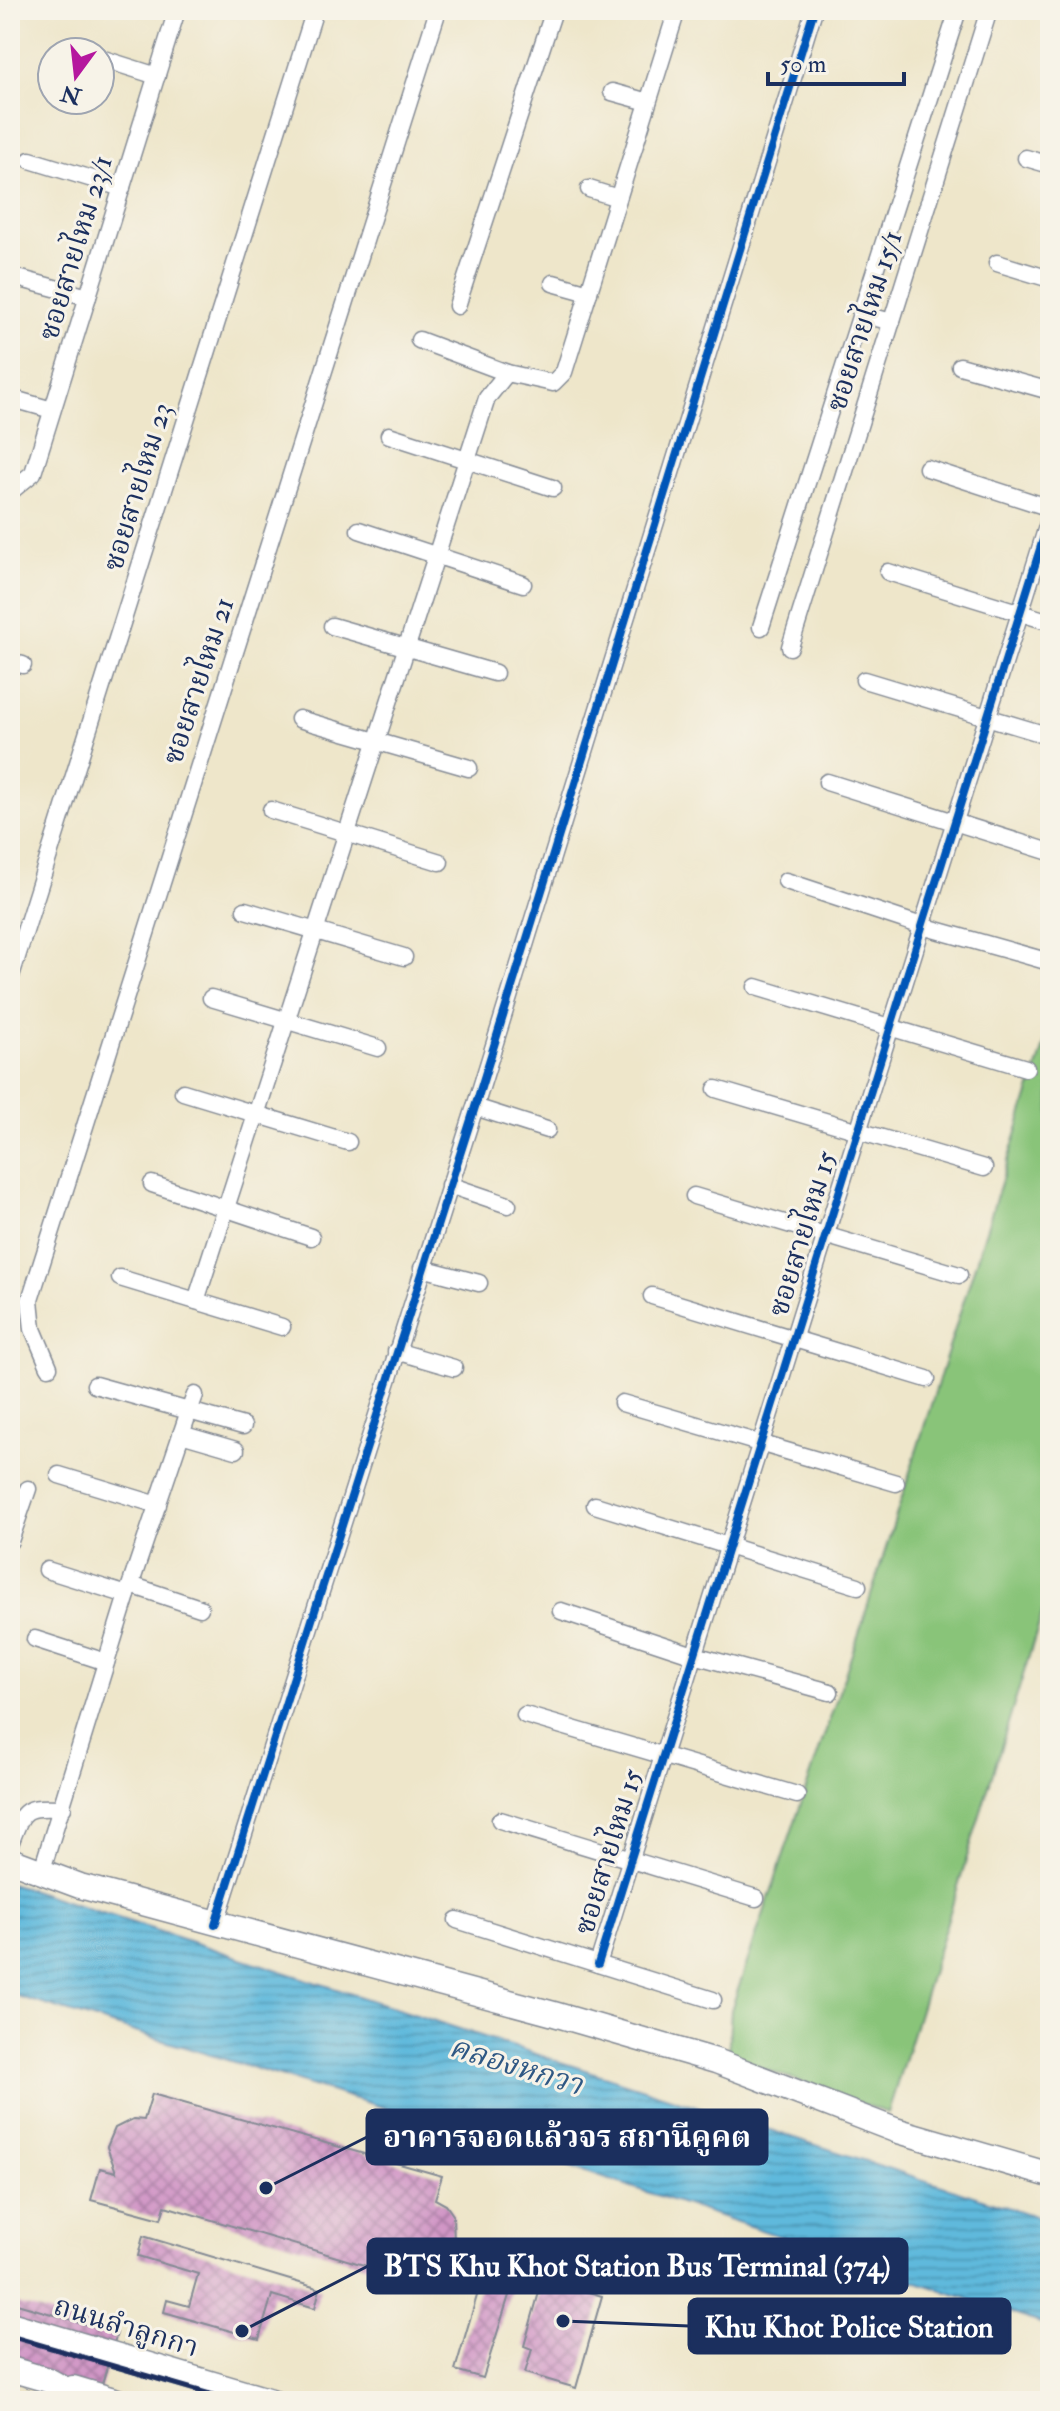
<svg xmlns="http://www.w3.org/2000/svg" width="1060" height="2411" font-family="'IM FELL Double Pica','Noto Serif Thai',serif">
	<style>
		.grass { fill: #89c479; stroke: #527a6c; stroke-width: 2 }
		.water { fill: url(#water-rules); stroke: #3c749d; stroke-width: 2 }
		.building { fill: url(#building-cross-hatch) }
		.lines { fill: none; stroke-linecap: round; stroke-linejoin: round }
		.street-casing { stroke: #848a94; stroke-width: 19 }
		.secondary-casing { stroke: #848a94; stroke-width: 27 }
		.street { stroke: #fff; stroke-width: 16 }
		.secondary { stroke: #fff; stroke-width: 24 }
		.rail { stroke: #1b2f5e; stroke-width: 5 }
		.cycleway-casing { stroke: #f7f3e8; stroke-width: 13 }
		.cycleway { stroke: #0057b8; stroke-width: 8 }
		.labels { text-anchor: middle; dominant-baseline: central; stroke-width: 6; stroke-linejoin: round; paint-order: stroke }
		.street-label { font-size: 28px; fill: #1b2f5e; stroke: #f7f3e8 }
		.water-label { font-size: 30px; font-style: italic; fill: #2f5884; stroke: #f7f3e8 }
		.leader { fill: none; stroke: #1b2f5e; stroke-width: 3 }
		.callout-dot { fill: #1b2f5e; stroke: #f7f3e8; stroke-width: 3 }
		.callout { fill: #1b2f5e; stroke: #1b2f5e; stroke-width: 3 }
		.callout-label { font-size: 30px; text-anchor: middle; font-weight: bold; fill: #fff }
	</style>
	<defs>
		<pattern id="water-rules" width="6" height="5" patternUnits="userSpaceOnUse" patternTransform="scale(2)"><rect width="6" height="5" fill="#5eb9dc"/><path d="M0 2.5h6" fill="none" stroke="#4d97b6"/></pattern>
		<pattern id="building-cross-hatch" width="8" height="8" patternUnits="userSpaceOnUse" patternTransform="scale(2)"><rect width="8" height="8" fill="#d196c6"/><path d="M0 0l8 8M0 8l8-8" fill="none" stroke="#a97ba4"/></pattern>
	</defs>
	<rect width="100%" height="100%" fill="#f7f3e8"/>
	<filter id="ink" filterUnits="userSpaceOnUse"><feTurbulence type="fractalNoise" baseFrequency=".0125" numOctaves="2"/><feDisplacementMap in="SourceGraphic" scale="16" xChannelSelector="R" yChannelSelector="G"/><feConvolveMatrix kernelMatrix="1 2 1 2 8 2 1 2 1" color-interpolation-filters="sRGB"/></filter>
	<filter id="wash" filterUnits="userSpaceOnUse"><feTurbulence type="fractalNoise" baseFrequency=".006" numOctaves="4" result="noise"/><feDisplacementMap in="SourceGraphic" scale="32" xChannelSelector="R" yChannelSelector="G"/><feGaussianBlur stdDeviation="1.8" result="paint"/><feColorMatrix in="noise" values="0 0 0 0 0 0 0 0 0 0 0 0 0 0 0 0 0 1.4 0 .05"/><feComposite in="paint" operator="in"/></filter>
	<g filter="url(#wash)">
		<rect width="100%" height="100%" fill="#eee6ca"/>
		<polygon class="grass" points="1050,1027 1050,1588 888,2113 728,2056 731,2010 861,1627"/>
		<polygon class="water" points="10,1883 1050,2221 1050,2326 481,2137 10,1994"/>
		<g id="blocks">
			<g class="building">
				<polygon points="152,2094 442,2176 435,2199 446,2205 453,2215 454,2242 447,2252 438,2256 417,2259 411,2279 165,2206 161,2219 91,2200 100,2168 116,2172 107,2147 115,2128 133,2119 144,2120"/>
				<polygon points="143,2236 320,2289 315,2308 272,2295 259,2339 164,2312 167,2300 189,2306 198,2274 138,2256"/>
				<polygon points="487,2262 517,2270 483,2378 455,2370"/>
				<polygon points="564,2269 572,2271 568,2286 602,2296 576,2388 525,2373 532,2349 524,2346 543,2278 560,2283"/>
				<polygon points="10,2302 117,2333 97,2401 10,2380"/>
			</g>
		</g>
	</g>
	<g filter="url(#ink)">
		<use href="#blocks" fill-opacity="0" stroke="#848a94" stroke-width="2"/>
		<g class="lines">
			<g class="street-casing">
				<g id="street">
					<polyline points="66,47 83,52"/>
					<polyline points="100,58 157,76"/>
					<polyline points="612,92 648,102"/>
					<polyline points="1026,158 1050,165"/>
					<polyline points="30,160 122,188"/>
					<polyline points="589,189 618,198"/>
					<polyline points="997,263 1050,279"/>
					<polyline points="10,276 88,297"/>
					<polyline points="553,283 589,293"/>
					<polyline points="457,306 554,10"/>
					<polyline points="861,314 892,322"/>
					<polyline points="419,340 507,373"/>
					<polyline points="960,366 1050,391"/>
					<polyline points="10,398 52,410"/>
					<polyline points="389,435 553,488"/>
					<polyline points="927,468 1050,508"/>
					<polyline points="10,492 33,473 177,10"/>
					<polyline points="359,530 523,584"/>
					<polyline points="888,572 1050,622"/>
					<polyline points="332,626 495,673"/>
					<polyline points="761,627 958,10"/>
					<polyline points="790,647 989,10"/>
					<polyline points="10,662 23,665"/>
					<polyline points="864,680 1050,736"/>
					<polyline points="299,719 469,768"/>
					<polyline points="827,782 1050,852"/>
					<polyline points="271,810 440,862"/>
					<polyline points="786,881 922,926 1046,961"/>
					<polyline points="245,910 404,957"/>
					<polyline points="10,979 315,10"/>
					<polyline points="756,987 1026,1068"/>
					<polyline points="211,998 378,1048"/>
					<polyline points="716,1089 984,1168"/>
					<polyline points="183,1092 348,1142"/>
					<polyline points="475,1107 547,1130"/>
					<polyline points="152,1184 311,1237"/>
					<polyline points="449,1185 508,1205"/>
					<polyline points="694,1196 959,1275"/>
					<polyline points="422,1268 479,1283"/>
					<polyline points="120,1278 282,1327"/>
					<polyline points="652,1296 927,1379"/>
					<polyline points="196,1301 487,398 507,373 553,383 564,372 677,10"/>
					<polyline points="396,1351 454,1368"/>
					<polyline points="49,1367 33,1329 30,1300 438,10"/>
					<polyline points="195,1395 189,1411 243,1426"/>
					<polyline points="622,1403 896,1483"/>
					<polyline points="181,1434 236,1450"/>
					<polyline points="59,1475 158,1505"/>
					<polyline points="595,1505 858,1586"/>
					<polyline points="10,1541 28,1489"/>
					<polyline points="47,1570 127,1595"/>
					<polyline points="131,1585 200,1608"/>
					<polyline points="561,1611 694,1655 830,1692"/>
					<polyline points="35,1639 106,1662"/>
					<polyline points="525,1715 797,1795"/>
					<polyline points="500,1820 756,1898"/>
					<path d="M 10,1844 C 24,1807 23,1807 63,1808"/>
					<polyline points="41,1873 127,1595 189,1411 95,1385"/>
					<polyline points="457,1920 713,2000"/>
					<polyline points="215,1925 475,1107 814,10"/>
					<polyline points="598,1964 1050,517"/>
				</g>
			</g>
			<g class="secondary-casing">
				<g id="secondary">
					<polyline points="10,1860 80,1886 554,2014 716,2061 895,2130 1050,2175"/>
					<polyline points="10,2324 271,2401"/>
					<polyline points="10,2369 48,2380 86,2401"/>
					<polyline points="73,2388 117,2401"/>
				</g>
			</g>
			<use href="#street" class="street"/>
			<use href="#secondary" class="secondary"/>
			<polyline class="rail" points="10,2336 234,2401"/>
			<g class="cycleway-casing">
				<g id="cycleway">
					<polyline points="215,1925 475,1107 814,10"/>
					<polyline points="598,1964 1050,517"/>
				</g>
			</g>
			<use href="#cycleway" class="cycleway"/>
		</g>
	</g>
	<g class="labels">
		<g class="street-label">
			<text transform="translate(76 248) rotate(-73)">ซอยสายไหม 23/1</text>
			<text transform="translate(865 321) rotate(-72)">ซอยสายไหม 15/1</text>
			<text transform="translate(138 487) rotate(-73)">ซอยสายไหม 23</text>
			<text transform="translate(199 681) rotate(-72)">ซอยสายไหม 21</text>
			<text transform="translate(803 1234) rotate(-73)">ซอยสายไหม 15</text>
			<text transform="translate(609 1852) rotate(-73)">ซอยสายไหม 15</text>
			<text transform="translate(126 2327) rotate(17)">ถนนลำลูกกา</text>
		</g>
		<g class="water-label">
			<text transform="translate(516 2066) rotate(17)">คลองหกวา</text>
		</g>
	</g>
	<path class="leader" d="M266 2188L367 2137M242 2331L368 2266M563 2321L689 2326"/>
	<g class="callout-dot">
		<circle cx="266" cy="2188" r="8"/>
		<circle cx="242" cy="2331" r="8"/>
		<circle cx="563" cy="2321" r="8"/>
	</g>
	<g class="callout">
		<rect x="367" y="2110" width="400" height="54" rx="8"/>
		<rect x="368" y="2239" width="539" height="54" rx="8"/>
		<rect x="689" y="2299" width="321" height="54" rx="8"/>
	</g>
	<g class="callout-label">
		<text x="567" y="2147">อาคารจอดแล้วจร สถานีคูคต</text>
		<text x="637" y="2276">BTS Khu Khot Station Bus Terminal (374)</text>
		<text x="849" y="2337">Khu Khot Police Station</text>
	</g>
	<rect width="1060" height="2411" fill="none" stroke="#f7f3e8" stroke-width="40"/>
	<g transform="translate(76 76) rotate(195)"><circle r="38" fill="#f7f3e8" stroke="#9fa5b1" stroke-width="2"/>
	<path d="M0-6L14 30L0 20L-14 30Z" fill="#b5179e"/>
	<text y="-12" font-size="22" font-weight="bold" text-anchor="middle" fill="#1b2f5e">N</text>
	</g>
	<path d="M768 72v12h136v-12" fill="none" stroke="#1b2f5e" stroke-width="4"/>
	<text x="780" y="72" font-size="24" fill="#1b2f5e" stroke="#f7f3e8" stroke-width="6" paint-order="stroke">50 m</text>
</svg>
